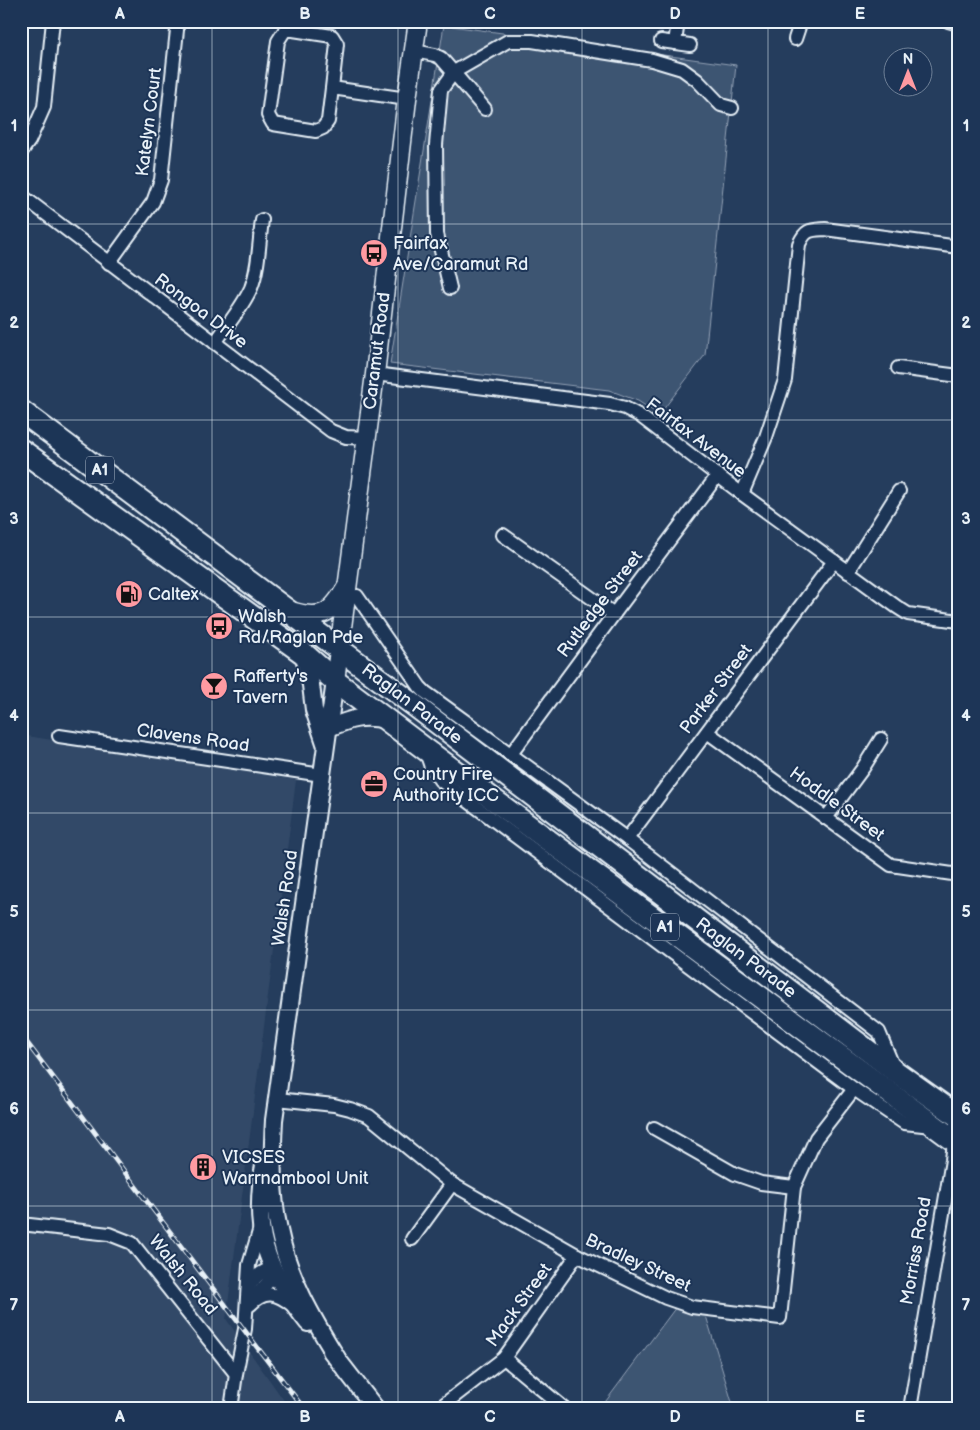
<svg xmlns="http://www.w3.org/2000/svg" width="980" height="1430" font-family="'Balsamiq Sans',sans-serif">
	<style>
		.built { fill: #334a68 }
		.park { fill: #3e5472; stroke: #93a2b5 }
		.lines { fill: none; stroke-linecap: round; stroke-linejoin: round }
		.minor-casing { stroke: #e8f1f8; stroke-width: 16 }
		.tertiary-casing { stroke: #e8f1f8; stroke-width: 20 }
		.secondary-casing { stroke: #e8f1f8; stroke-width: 21 }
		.trunk-casing { stroke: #e8f1f8; stroke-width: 25 }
		.minor { stroke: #1d3557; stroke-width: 12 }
		.tertiary { stroke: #1d3557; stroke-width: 16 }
		.secondary { stroke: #1d3557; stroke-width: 18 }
		.trunk { stroke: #1d3557; stroke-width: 21 }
		.rail-casing { stroke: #e8f1f8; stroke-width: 5 }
		.rail { stroke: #1d3557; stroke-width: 3; stroke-dasharray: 9; stroke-linecap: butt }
		.grid { fill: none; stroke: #e8f1f8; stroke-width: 1; stroke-opacity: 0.55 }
		.labels { text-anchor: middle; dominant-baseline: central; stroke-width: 4; stroke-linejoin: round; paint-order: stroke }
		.shield { fill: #1d3557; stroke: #abb9c8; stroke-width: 1 }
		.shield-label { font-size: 16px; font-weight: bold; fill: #e8f1f8 }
		.street-label { font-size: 18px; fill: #e8f1f8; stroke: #1d3557 }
		.poi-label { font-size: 18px; fill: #e8f1f8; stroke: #1d3557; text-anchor: start }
		.neatline { fill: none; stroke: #e8f1f8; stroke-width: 2 }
		.grid-label { font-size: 16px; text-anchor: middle; font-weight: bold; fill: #e8f1f8 }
	</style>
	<rect width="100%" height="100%" fill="#253d5d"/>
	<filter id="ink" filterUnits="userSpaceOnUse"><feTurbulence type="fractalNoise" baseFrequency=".02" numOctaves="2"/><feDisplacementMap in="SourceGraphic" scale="10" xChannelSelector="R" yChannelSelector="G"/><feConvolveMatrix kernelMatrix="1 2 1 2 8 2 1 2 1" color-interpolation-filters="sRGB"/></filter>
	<g filter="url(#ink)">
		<polygon class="built" points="21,735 296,780 226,1319 290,1409 21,1409"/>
		<g class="park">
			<polygon points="444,25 736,65 705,355 659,415 638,401 609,390 390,364"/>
			<polygon points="679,1303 704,1309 734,1409 600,1409"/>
		</g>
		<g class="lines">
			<g class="minor-casing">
				<g id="minor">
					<polyline points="948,21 959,24"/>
					<polyline points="795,39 801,21"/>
					<polyline points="661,41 690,45"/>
					<polyline points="675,43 678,21"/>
					<polyline points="414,51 435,55 441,58 485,109"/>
					<polyline points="332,88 337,44 332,36 293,30 285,30 278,41 268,115 273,124 316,131 323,128 328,121 332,88 407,99"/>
					<polyline points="21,152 29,141 44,107 53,21"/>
					<polyline points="21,195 331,431 346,437 366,438"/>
					<polyline points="109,263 153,202 161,180 177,30"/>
					<polyline points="450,288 437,234 436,145 441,90 454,72 508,41 532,41 652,60 682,69 697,80 721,105 732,108"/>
					<path d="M 215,343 C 227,325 242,308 251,288 C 259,268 259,242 262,220"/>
					<polyline points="898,368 959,376"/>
					<polyline points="375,374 610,404 625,408 640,416 742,494 897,607 908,614 959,621"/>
					<path d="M 742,494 L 766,437 L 785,380 L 799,244 C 806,229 810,230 825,229 L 959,247"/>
					<polyline points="503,535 614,614"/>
					<polyline points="848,572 899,491"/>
					<polyline points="357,596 420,687 425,692 627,839 879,1032 894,1068"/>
					<polyline points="707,732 891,865 959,875"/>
					<polyline points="59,736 322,775"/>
					<polyline points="425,749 431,767 440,780 854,1089 904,1123 932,1126"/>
					<polyline points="511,754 614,614 718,475"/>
					<polyline points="826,818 863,768 881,739"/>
					<polyline points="627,839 834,561"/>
					<polyline points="277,1099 334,1105 350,1109 369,1116 452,1184 577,1255 666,1298 692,1307 780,1318 794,1187 816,1138 854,1089"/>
					<polyline points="654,1128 735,1174 761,1183 794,1187"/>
					<polyline points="21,1224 109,1234 132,1243 236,1374"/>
					<polyline points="412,1239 452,1184"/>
					<path d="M 248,1290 C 252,1279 261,1271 273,1268"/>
					<polyline points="254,1298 275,1274"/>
					<path d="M 250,1305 C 265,1289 277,1293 292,1305"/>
					<polyline points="504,1358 565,1409"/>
					<polyline points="231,1409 236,1374 245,1329 249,1265 260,1228"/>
					<polyline points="438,1409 504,1358 577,1255"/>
					<polyline points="910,1409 952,1160 957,1115"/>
				</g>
			</g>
			<g class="tertiary-casing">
				<g id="tertiary">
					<polyline points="303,653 311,685 314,710 325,743"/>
					<path d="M 335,681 L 274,1120 C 272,1157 271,1194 279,1230 C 288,1276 313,1319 337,1358"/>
					<path d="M 329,728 C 350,719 362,715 386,720"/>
					<path d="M 265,1160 C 251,1228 265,1269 308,1323"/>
					<polyline points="331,1351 376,1409"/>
				</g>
			</g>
			<g class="secondary-casing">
				<g id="secondary">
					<path d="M 290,611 C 321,620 330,615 346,588"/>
					<polyline points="335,681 375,374 407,99 418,21"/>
				</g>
			</g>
			<g class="trunk-casing">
				<g id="trunk">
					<polyline points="21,411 410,702 896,1072 959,1117"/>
					<polyline points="21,450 303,653 335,681 425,749 959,1144"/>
				</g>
			</g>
			<use href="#minor" class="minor"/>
			<use href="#tertiary" class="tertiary"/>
			<use href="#secondary" class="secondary"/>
			<use href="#trunk" class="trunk"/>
			<g class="rail-casing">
				<polyline id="rail" points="21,1035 304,1409"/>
			</g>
			<use href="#rail" class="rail"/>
		</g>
	</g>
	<path class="grid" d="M 212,21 L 212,1409M 398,21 L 398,1409M 582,21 L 582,1409M 768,21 L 768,1409M 21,224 L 959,224M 21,420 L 959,420M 21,617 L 959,617M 21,813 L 959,813M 21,1010 L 959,1010M 21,1206 L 959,1206"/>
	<defs>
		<g id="bus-disc" transform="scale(1.4375)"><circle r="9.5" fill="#ff9aa2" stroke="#1d3557"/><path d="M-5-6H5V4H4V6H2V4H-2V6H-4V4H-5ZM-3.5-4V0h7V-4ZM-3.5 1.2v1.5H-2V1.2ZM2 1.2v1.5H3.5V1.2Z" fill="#111"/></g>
		<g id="fuel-disc" transform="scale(1.4375)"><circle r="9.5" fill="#ff9aa2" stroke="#1d3557"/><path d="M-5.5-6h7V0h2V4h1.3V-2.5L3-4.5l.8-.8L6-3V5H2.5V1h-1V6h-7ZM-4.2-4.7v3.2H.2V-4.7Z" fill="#111"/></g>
		<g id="bar-disc" transform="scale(1.4375)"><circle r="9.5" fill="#ff9aa2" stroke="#1d3557"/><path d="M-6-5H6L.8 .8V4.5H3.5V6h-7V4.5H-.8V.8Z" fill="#111"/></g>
		<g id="office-disc" transform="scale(1.4375)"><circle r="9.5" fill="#ff9aa2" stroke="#1d3557"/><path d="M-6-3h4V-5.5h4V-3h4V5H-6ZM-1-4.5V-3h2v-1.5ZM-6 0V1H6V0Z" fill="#111"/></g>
		<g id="building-disc" transform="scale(1.4375)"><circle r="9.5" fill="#ff9aa2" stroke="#1d3557"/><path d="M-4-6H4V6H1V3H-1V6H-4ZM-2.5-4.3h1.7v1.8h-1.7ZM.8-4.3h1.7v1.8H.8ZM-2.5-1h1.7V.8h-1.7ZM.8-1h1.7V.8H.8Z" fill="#111"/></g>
	</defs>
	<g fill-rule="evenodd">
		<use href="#bus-disc" x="374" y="253"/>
		<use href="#fuel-disc" x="129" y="594"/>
		<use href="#bus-disc" x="219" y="626"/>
		<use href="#bar-disc" x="214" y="686"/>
		<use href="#office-disc" x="374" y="784"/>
		<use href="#building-disc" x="203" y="1167"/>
	</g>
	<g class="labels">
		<g class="shield">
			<rect x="86" y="456.5" width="28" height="27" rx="4"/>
			<rect x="651" y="913.5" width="28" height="27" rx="4"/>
		</g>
		<g class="shield-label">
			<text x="100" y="470">A1</text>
			<text x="665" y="927">A1</text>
		</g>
		<g class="street-label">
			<text transform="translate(149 122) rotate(-83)">Katelyn Court</text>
			<text transform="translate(201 311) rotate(37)">Rongoa Drive</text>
			<text transform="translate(377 351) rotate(-83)">Caramut Road</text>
			<text transform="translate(696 438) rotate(37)">Fairfax Avenue</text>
			<text transform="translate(600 604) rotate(-53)">Rutledge Street</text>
			<text transform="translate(716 689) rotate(-53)">Parker Street</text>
			<text transform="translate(412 704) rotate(37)">Raglan Parade</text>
			<text transform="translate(193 738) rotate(8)">Clavens Road</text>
			<text transform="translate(837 804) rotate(36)">Hoddle Street</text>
			<text transform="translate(285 898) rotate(-82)">Walsh Road</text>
			<text transform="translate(746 958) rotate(37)">Raglan Parade</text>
			<text transform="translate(916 1251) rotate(-80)">Morriss Road</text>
			<text transform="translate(638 1263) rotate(25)">Bradley Street</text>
			<text transform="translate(183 1275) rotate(51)">Walsh Road</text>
			<text transform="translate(519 1305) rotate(-54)">Mack Street</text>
		</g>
		<g class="poi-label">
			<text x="393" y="243">Fairfax<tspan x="393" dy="21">Ave/Caramut Rd</tspan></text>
			<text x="148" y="594">Caltex</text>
			<text x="238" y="616">Walsh<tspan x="238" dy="21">Rd/Raglan Pde</tspan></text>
			<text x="233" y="676">Rafferty's<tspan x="233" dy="21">Tavern</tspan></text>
			<text x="393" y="774">Country Fire<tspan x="393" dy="21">Authority ICC</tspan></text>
			<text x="222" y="1157">VICSES<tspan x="222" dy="21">Warrnambool Unit</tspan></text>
		</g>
	</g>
	<rect width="980" height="1430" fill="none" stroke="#1d3557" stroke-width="55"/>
	<g transform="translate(908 72)"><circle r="24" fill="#1d3557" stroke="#6e8097"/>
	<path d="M0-4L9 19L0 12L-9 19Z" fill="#ff9aa2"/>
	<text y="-8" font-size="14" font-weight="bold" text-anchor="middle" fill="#e8f1f8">N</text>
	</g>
	<rect x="28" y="28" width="924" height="1374" class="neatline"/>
	<g class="grid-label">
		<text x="120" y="19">A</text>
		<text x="305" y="19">B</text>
		<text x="490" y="19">C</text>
		<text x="675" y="19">D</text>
		<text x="860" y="19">E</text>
		<text x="14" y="131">1</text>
		<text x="966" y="131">1</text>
		<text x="14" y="328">2</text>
		<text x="966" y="328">2</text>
		<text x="14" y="524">3</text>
		<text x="966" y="524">3</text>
		<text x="14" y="721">4</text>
		<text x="966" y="721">4</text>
		<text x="14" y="917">5</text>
		<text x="966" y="917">5</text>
		<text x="14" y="1114">6</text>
		<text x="966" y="1114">6</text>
		<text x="14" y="1310">7</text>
		<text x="966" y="1310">7</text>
		<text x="120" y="1422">A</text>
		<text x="305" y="1422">B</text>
		<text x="490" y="1422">C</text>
		<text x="675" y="1422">D</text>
		<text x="860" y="1422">E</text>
	</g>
</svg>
